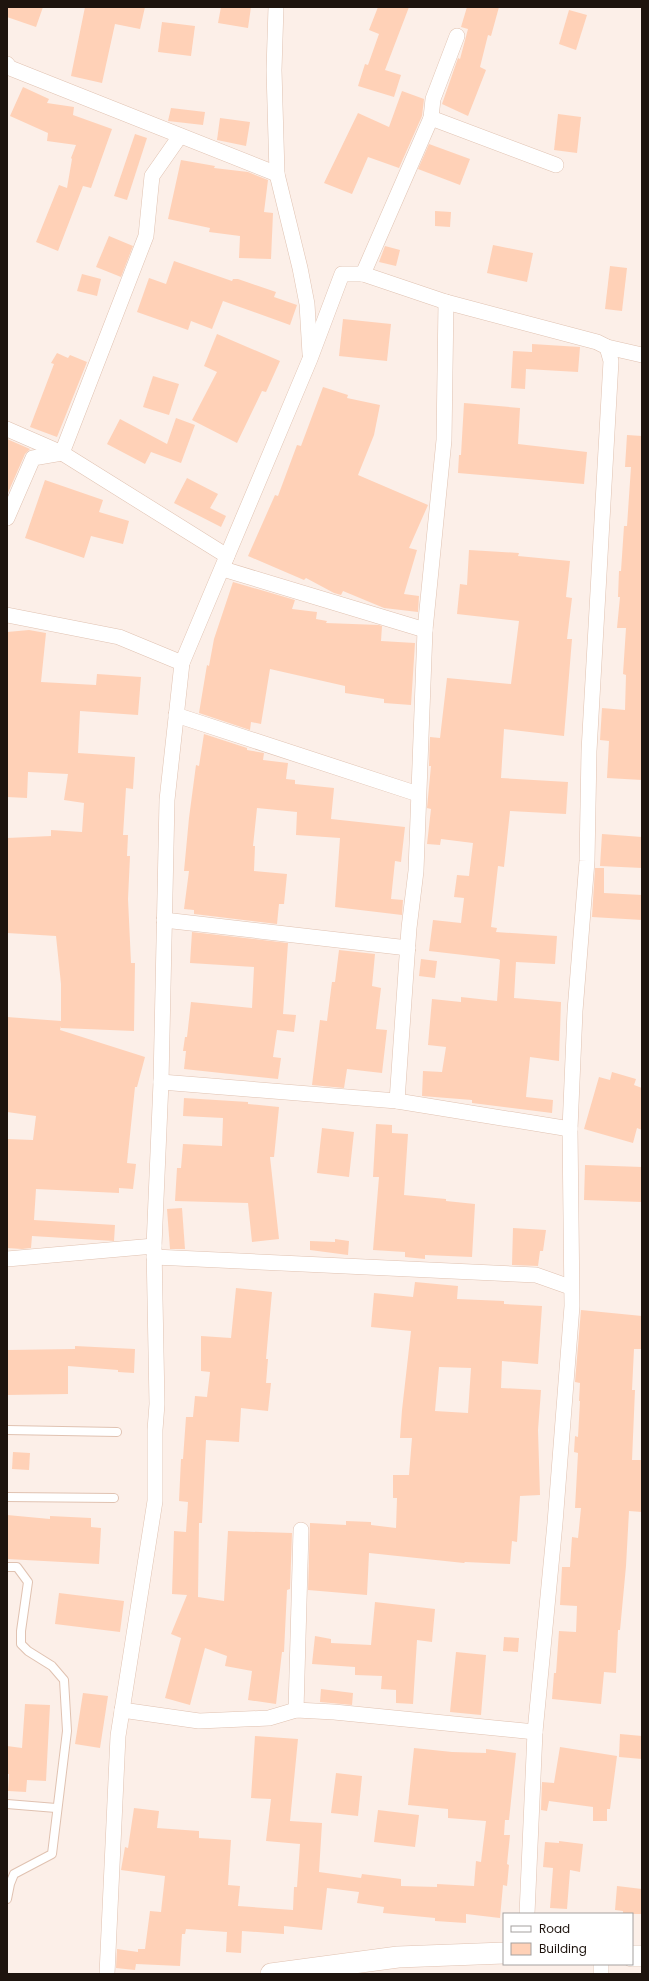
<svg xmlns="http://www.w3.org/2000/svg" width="649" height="1981" font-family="Poppins,sans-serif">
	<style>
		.building { fill: #ffd1b7; fill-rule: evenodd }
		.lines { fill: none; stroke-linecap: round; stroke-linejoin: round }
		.lane-casing { stroke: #e0c2b1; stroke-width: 10 }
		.street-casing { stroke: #e0c2b1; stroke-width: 16 }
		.secondary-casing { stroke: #e0c2b1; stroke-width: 22 }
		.lane { stroke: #fff; stroke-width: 8 }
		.street { stroke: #fff; stroke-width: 15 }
		.secondary { stroke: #fff; stroke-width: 21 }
	</style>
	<rect width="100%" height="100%" fill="#fcefe8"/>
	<g class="building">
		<polygon points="7,7 43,7 36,27 7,17"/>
		<polygon points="85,7 145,7 140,29 115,24 102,83 71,76"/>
		<polygon points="221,7 251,7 248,28 218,23"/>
		<polygon points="378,7 409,7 385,70 401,75 394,97 358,86 365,64 368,65 379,34 369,30"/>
		<polygon points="467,7 499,7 491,36 488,35 480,67 486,70 468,116 442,104 458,58 460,59 468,29 461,27"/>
		<polygon points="569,10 587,15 576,50 559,44"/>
		<polygon points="162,22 195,26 191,56 158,52"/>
		<polygon points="23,87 49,99 47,103 74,107 73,115 112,129 91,188 83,186 58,251 36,242 59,185 67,188 72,159 71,158 76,145 47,141 48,133 10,116"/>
		<polygon points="402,91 424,99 422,116 399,168 368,157 352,194 324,183 358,113 389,127"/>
		<polygon points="171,108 205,112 203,125 168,121"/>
		<polygon points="558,114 581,117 577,153 554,150"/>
		<polygon points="220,118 250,122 246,146 217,140"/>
		<polygon points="135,134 147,138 127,200 114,196"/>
		<polygon points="429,144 470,159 460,185 418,169"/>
		<polygon points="181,160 215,166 214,168 248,172 268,180 264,212 273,213 271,259 239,258 240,236 209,232 210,228 168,219"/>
		<polygon points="435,211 451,212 450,227 435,226"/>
		<polygon points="109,236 133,246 121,277 96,267"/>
		<polygon points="493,245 533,253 527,282 487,273"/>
		<polygon points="385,246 400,250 396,266 379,262"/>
		<polygon points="174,261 232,281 233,279 238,279 276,292 274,297 297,305 290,325 223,301 212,329 191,321 188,330 137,312 149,278 166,284"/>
		<polygon points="610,266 627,268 622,311 605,309"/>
		<polygon points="82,274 101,279 97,296 77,291"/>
		<polygon points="343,319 391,324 387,361 339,356"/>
		<polygon points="217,334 280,361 266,392 262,391 237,443 192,420 217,372 204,366"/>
		<polygon points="532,344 580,347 578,372 526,369 525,389 511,388 513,351 532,352"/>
		<polygon points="57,353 68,358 70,355 87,362 57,437 30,427 54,364 51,363"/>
		<polygon points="153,376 179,384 169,415 143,407"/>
		<polygon points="323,387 348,395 347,398 380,405 374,435 358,475 428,505 409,548 417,550 404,594 419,596 418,612 384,608 343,591 341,595 334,593 306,578 304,580 248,556 275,495 278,496 297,445 301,446"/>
		<polygon points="464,403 520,408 518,444 587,452 584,484 458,473 459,455 461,455"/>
		<polygon points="176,418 195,425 181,463 151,452 145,464 107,444 120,419 167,444"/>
		<polygon points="627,435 642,436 642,780 607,778 609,741 600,740 602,708 625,710 626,675 623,674 626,628 617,628 620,597 618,597 619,571 621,571 624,526 627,526 631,467 625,467"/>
		<polygon points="7,439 30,449 25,454 7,495"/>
		<polygon points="187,478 218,494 210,508 226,516 221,527 174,503"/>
		<polygon points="45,480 103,500 99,512 129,521 123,544 91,536 84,558 25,538"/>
		<polygon points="469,550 519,553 518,556 570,561 566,597 572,598 567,639 572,639 564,736 504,729 501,778 568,782 566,814 510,811 504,867 498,866 491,927 497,928 496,932 557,936 555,964 516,962 514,998 561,1002 559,1061 530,1057 526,1097 553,1100 552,1113 472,1103 472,1100 422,1096 423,1071 442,1072 446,1047 428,1045 432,999 461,1002 461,997 497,1001 500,960 498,959 429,951 433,920 461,923 464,898 454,897 457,875 469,876 473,843 441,839 440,845 427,844 431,809 427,808 431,766 429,766 430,737 440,738 447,678 511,684 519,621 457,614 460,584 467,585"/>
		<polygon points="233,582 295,600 292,609 317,612 316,619 327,621 326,623 379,625 382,626 381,641 415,643 411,705 384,703 384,699 345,693 345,686 270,669 261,724 251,722 250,730 199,713 207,665 209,666 214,639"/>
		<polygon points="29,630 46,633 41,682 96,685 97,674 141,677 138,715 80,711 78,753 135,757 133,789 126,788 123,835 128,835 127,856 130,856 128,899 131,963 135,963 134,1031 61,1028 61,1026 60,1030 145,1057 137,1087 135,1087 127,1163 136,1164 133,1189 119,1188 119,1193 36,1189 34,1220 115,1225 114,1241 32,1236 31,1248 22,1249 7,1248 7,1139 33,1140 36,1116 7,1112 7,1017 61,1021 61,984 56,936 7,933 7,838 51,836 51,830 82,832 84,803 64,800 68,774 28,772 27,798 7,797 7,632"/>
		<polygon points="204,734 247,748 247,750 264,753 263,760 288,763 286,779 295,780 295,784 334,788 331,819 405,827 401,862 395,861 391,899 403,900 402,915 335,907 340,838 296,835 297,812 257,808 253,846 255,846 254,871 287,874 284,904 279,904 277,924 194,914 194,910 184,909 189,871 184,871 189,818 196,765 199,766"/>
		<polygon points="602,834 642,837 642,868 600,866"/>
		<polygon points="595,868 604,868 604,893 642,895 642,920 592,917"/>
		<polygon points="192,932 288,943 283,1014 296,1015 294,1032 277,1030 273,1057 281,1058 278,1079 184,1069 186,1051 183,1051 185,1037 187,1037 191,1002 252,1008 254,967 190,963"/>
		<polygon points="339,950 375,954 372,986 381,988 376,1029 387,1030 382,1073 347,1069 344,1088 312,1085 320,1020 327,1021 332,982 335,982"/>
		<polygon points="421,959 437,961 435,978 419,976"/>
		<polygon points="612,1072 636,1079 634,1085 642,1088 642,1130 637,1128 633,1143 584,1129 599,1077 610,1080"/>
		<polygon points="184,1098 248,1102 248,1104 279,1107 274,1157 270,1157 279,1239 252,1242 248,1203 175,1201 177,1168 181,1168 183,1144 222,1146 223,1118 183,1116"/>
		<polygon points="376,1124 392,1125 392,1133 408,1134 404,1195 446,1199 446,1201 475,1204 472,1257 425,1255 425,1259 405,1257 405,1252 373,1250 379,1177 373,1177"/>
		<polygon points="322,1128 354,1132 349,1177 317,1173"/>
		<polygon points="585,1165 642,1167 642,1202 584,1200"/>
		<polygon points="182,1208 185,1249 170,1249 167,1209"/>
		<polygon points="513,1228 546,1230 543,1251 540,1251 538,1266 512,1265"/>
		<polygon points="335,1239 349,1241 348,1255 310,1250 310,1241 335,1242"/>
		<path d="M 415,1282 L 458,1286 L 457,1299 L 504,1301 L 504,1304 L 542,1306 L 538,1364 L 502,1361 L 501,1388 L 541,1390 L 538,1430 L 540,1495 L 520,1496 L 517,1542 L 512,1541 L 510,1564 L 465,1562 L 464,1563 L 369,1553 L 367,1595 L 308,1590 L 310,1523 L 346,1525 L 346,1521 L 371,1522 L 371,1525 L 396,1528 L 397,1498 L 393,1498 L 393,1475 L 409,1475 L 412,1438 L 400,1438 L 402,1410 L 411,1331 L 371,1327 L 374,1293 L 413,1297 ZM 439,1367 L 471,1368 L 468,1413 L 435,1411 Z"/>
		<polygon points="236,1288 272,1292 266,1359 268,1359 266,1383 271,1383 268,1411 241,1408 239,1442 206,1440 202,1523 199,1523 198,1597 224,1601 228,1531 292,1533 290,1589 287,1590 284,1652 282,1652 276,1704 248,1700 252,1671 225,1666 227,1656 205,1648 190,1705 165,1698 181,1638 171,1634 187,1595 172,1594 174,1531 186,1532 188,1502 179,1501 181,1459 183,1459 186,1417 193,1417 195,1396 207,1397 210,1372 201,1371 201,1336 231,1338"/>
		<polygon points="581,1310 642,1316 642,1349 634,1349 632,1390 635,1390 632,1460 642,1460 642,1512 629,1511 626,1566 620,1630 618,1630 616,1673 604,1672 601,1704 552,1699 554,1673 556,1673 559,1631 576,1632 577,1606 560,1605 562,1567 570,1567 572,1537 578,1538 581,1508 575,1508 578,1453 574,1452 575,1436 578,1437 580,1401 579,1401 580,1383 575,1382"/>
		<polygon points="75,1346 135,1349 134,1373 118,1372 118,1370 68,1366 68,1394 7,1395 7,1350 75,1349"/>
		<polygon points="13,1452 30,1453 29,1470 12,1469"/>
		<polygon points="7,1515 50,1519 50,1516 91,1518 91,1527 101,1528 99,1564 7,1559"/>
		<polygon points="59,1593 124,1601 120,1632 55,1624"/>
		<polygon points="375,1602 435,1609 432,1642 417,1640 413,1704 396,1703 396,1690 381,1689 382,1676 355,1675 355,1667 312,1664 315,1636 331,1639 331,1643 371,1645"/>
		<polygon points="504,1637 519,1638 518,1652 503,1651"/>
		<polygon points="456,1652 486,1655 481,1715 450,1712"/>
		<polygon points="321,1689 353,1693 352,1705 320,1702"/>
		<polygon points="83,1693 108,1696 100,1748 75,1744"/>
		<polygon points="25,1704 50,1705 46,1781 27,1780 26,1792 8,1791 9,1774 7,1774 7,1746 22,1748"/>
		<polygon points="620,1734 642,1736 642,1759 619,1757"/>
		<polygon points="255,1736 298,1739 290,1821 322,1823 319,1872 361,1878 362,1874 401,1879 401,1886 437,1887 437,1884 474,1886 476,1861 481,1862 486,1821 448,1818 448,1809 408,1805 414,1748 452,1752 486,1753 486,1749 516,1753 509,1820 505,1820 504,1835 510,1835 507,1864 509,1865 507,1886 503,1885 500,1918 466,1914 466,1923 435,1921 435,1918 383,1913 384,1907 357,1903 359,1892 327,1888 322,1930 284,1926 284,1934 242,1931 241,1953 226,1952 227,1932 186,1929 185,1934 182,1934 180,1966 136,1964 135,1970 116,1968 117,1949 138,1952 138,1949 145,1949 150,1911 161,1912 165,1876 121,1870 125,1847 128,1848 134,1808 159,1811 157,1828 199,1831 199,1838 231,1840 228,1885 240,1886 238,1906 293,1910 294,1887 297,1887 300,1844 266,1841 271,1799 251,1798"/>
		<polygon points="560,1747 617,1756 610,1809 607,1809 607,1821 593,1821 593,1807 549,1801 547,1811 541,1810 542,1782 554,1783"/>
		<polygon points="336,1773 362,1776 358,1816 331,1813"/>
		<polygon points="378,1810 419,1815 415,1847 374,1842"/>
		<polygon points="559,1841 583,1844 580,1872 570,1870 567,1909 550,1908 553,1868 543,1867 545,1842 559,1843"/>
		<polygon points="617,1886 642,1889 642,1914 623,1914 623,1911 615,1910"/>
	</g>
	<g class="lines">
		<g class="lane-casing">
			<g id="lane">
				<polyline points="7,1430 117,1432"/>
				<polyline points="7,1497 114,1498"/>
				<polyline points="7,1567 17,1567 28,1582 21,1631 21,1644 28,1651 52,1666 64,1680 67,1731 52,1854 14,1874 10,1884 7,1899"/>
				<polyline points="7,1804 56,1808"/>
			</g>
		</g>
		<g class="street-casing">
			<g id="street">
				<polyline points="276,7 274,70 277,174 300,268 307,304 310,354"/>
				<polyline points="7,64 10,68 277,174"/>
				<polyline points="431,118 556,165"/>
				<polyline points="363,274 431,118 433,99 457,36"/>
				<polyline points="7,429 62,453 227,556"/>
				<polyline points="7,518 33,458 62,453 146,236 152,176 180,136"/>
				<polyline points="223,569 425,630"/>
				<polyline points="7,615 119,637 182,663"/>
				<polyline points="176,715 418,794"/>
				<polyline points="164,920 408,948"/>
				<polyline points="161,1082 397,1101 570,1129"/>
				<polyline points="397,1101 409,928 416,871 425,630 444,440 446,302"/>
				<polyline points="154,1257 536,1275 570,1287"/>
				<polyline points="7,1259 154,1246"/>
				<polyline points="122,1710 199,1721 269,1718 296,1710 334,1712 535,1732"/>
				<polyline points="296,1710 301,1530"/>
				<polyline points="527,1914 535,1732 555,1523 572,1306 570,1129 575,1011 587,861 589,751 611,361 607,347"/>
				<polyline points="601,1964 601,1974"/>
				<polyline points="107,1974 118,1736 155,1501 155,1430 157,1404 154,1246 161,1082 167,800 182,663 310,359 342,274 363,274 446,302 597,342 607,347 642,355"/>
			</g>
		</g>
		<g class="secondary-casing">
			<g id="secondary">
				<polyline points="632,1956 642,1956"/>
				<polyline points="271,1974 398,1957 504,1953"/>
			</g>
		</g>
		<use href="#lane" class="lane"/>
		<use href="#street" class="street"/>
		<use href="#secondary" class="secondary"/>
	</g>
	<rect width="649" height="1981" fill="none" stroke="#1e140e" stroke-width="16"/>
	<rect x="503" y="1913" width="130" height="52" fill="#ffffff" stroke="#a5a19f"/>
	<rect x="511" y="1926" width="20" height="6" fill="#ffffff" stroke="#a5a19f"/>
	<text x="539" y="1933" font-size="12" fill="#1e140e">Road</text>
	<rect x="511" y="1943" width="20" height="12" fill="#ffd1b7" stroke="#a5a19f"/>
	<text x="539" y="1953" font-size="12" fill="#1e140e">Building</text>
</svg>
